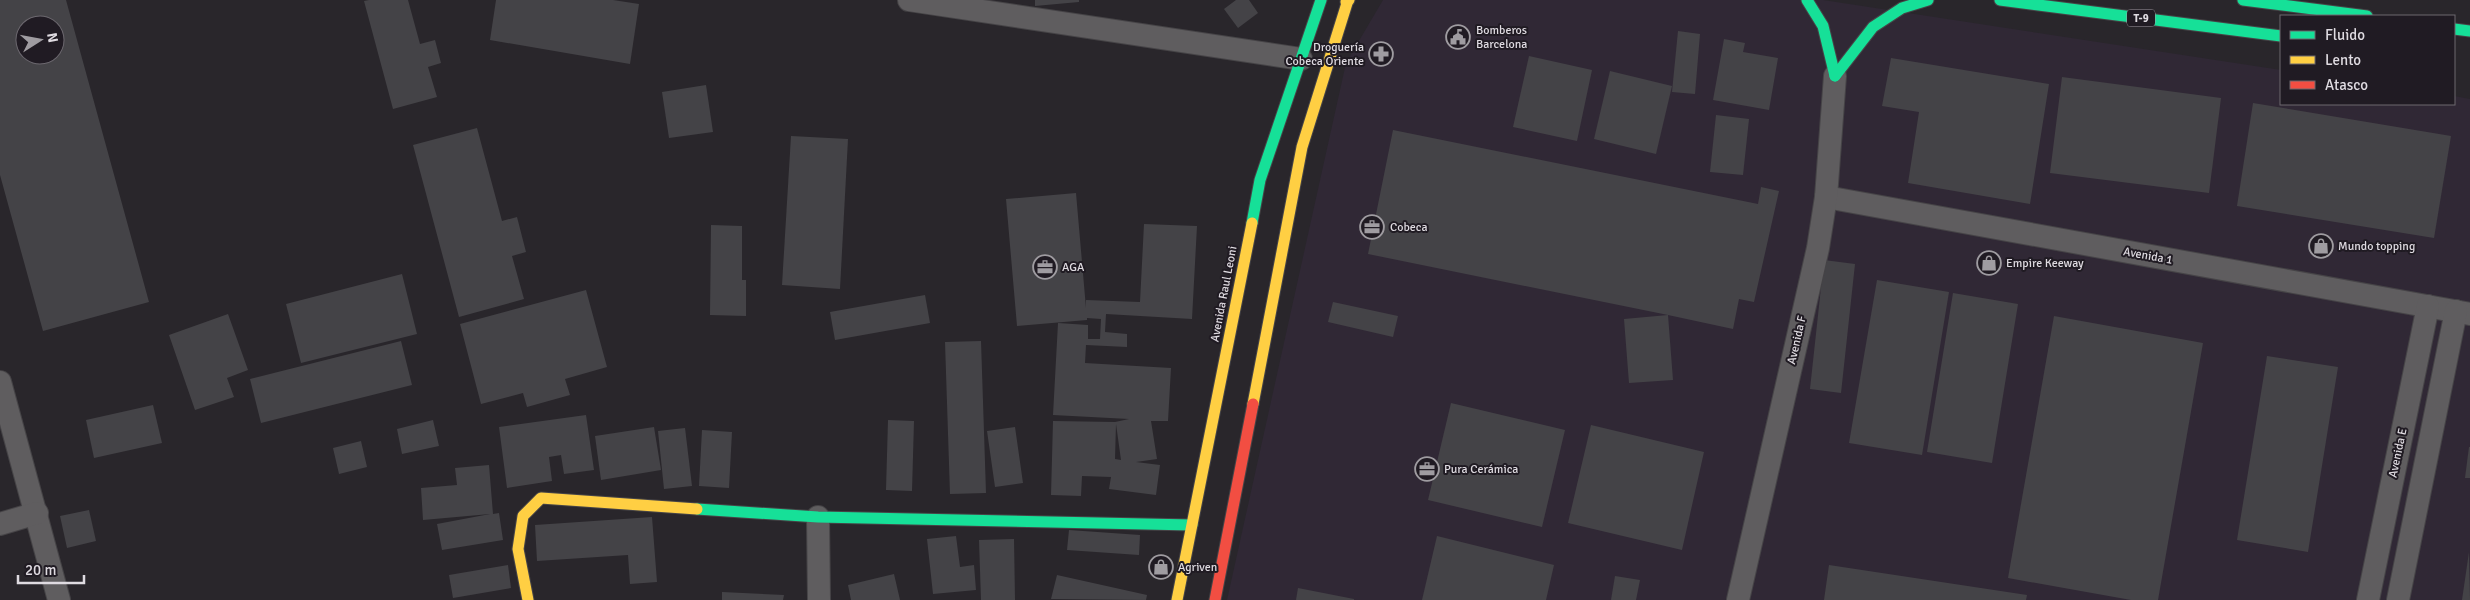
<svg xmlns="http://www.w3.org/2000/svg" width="2470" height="600" font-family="Signika,sans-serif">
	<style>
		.built { fill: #302835 }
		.building { fill: #444347; fill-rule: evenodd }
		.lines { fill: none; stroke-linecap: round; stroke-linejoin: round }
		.street-casing { stroke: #464447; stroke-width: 24 }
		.fast-casing { stroke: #464447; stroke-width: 13 }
		.slow-casing { stroke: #464447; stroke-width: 13 }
		.jam-casing { stroke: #464447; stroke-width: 13 }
		.street { stroke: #5f5d5f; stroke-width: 22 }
		.fast { stroke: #16e098; stroke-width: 11 }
		.slow { stroke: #ffcf43; stroke-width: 11 }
		.jam { stroke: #f24e42; stroke-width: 11 }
		.labels { text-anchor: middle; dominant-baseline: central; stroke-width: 4; stroke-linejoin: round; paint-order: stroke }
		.shield { fill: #201b23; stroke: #a6a1a8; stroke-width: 1 }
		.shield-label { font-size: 11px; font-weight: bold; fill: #dfdbe1 }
		.poi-label { font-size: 12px; fill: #dfdbe1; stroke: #201b23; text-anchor: start }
		.street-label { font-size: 12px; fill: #dfdbe1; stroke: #201b23 }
	</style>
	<rect width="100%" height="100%" fill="#29262b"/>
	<polygon class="built" points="1383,0 1823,0 2281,70 2281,104 2454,104 2454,96 2470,99 2470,600 1227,600 1346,63"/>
	<g class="building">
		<path d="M 0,0 L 66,0 L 149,302 L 43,331 L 0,175 ZM 25,25 L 55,25 L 55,55 L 25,55 Z"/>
		<polygon points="369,0 408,0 420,44 435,40 441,63 428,67 437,97 393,109 364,1"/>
		<polygon points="496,0 613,0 639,4 630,64 490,40"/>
		<polygon points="1035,0 1079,0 1079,2 1035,6"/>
		<polygon points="1236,0 1249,0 1258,13 1238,28 1224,9"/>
		<polygon points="1678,31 1700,34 1695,94 1672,92"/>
		<polygon points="1724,39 1745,43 1743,52 1778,58 1769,110 1713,100"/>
		<polygon points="1529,56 1592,70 1577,141 1513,127"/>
		<polygon points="1891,58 2049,84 2030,204 1908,183 1919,112 1882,106"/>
		<polygon points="1610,71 1672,86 1656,154 1594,139"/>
		<polygon points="2062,77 2221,98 2209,193 2050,173"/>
		<polygon points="706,85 713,132 669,138 662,92"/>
		<polygon points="2253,103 2451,136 2434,238 2237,206"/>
		<polygon points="1716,115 1749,119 1743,175 1710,172"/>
		<polygon points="477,128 502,221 517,217 526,252 512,256 524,299 459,317 413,145"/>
		<polygon points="1393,130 1758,204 1761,187 1779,191 1754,302 1739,299 1733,329 1668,315 1673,380 1629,383 1624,319 1668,315 1368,254"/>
		<polygon points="791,136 848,139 840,289 782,285"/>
		<path d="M 1076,193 L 1086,308 L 1086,300 L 1140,302 L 1144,224 L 1197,226 L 1192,319 L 1106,314 L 1105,332 L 1127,334 L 1127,347 L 1086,345 L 1085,363 L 1171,368 L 1168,421 L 1151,421 L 1157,459 L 1136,462 L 1160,465 L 1156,495 L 1109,489 L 1111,477 L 1082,476 L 1081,496 L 1051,495 L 1053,421 L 1115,422 L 1129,419 L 1053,415 L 1058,323 L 1088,325 L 1088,339 L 1100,339 L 1101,319 L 1087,318 L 1087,320 L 1017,326 L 1006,199 ZM 1116,424 L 1121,460 L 1115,459 Z"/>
		<polygon points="711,225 742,226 742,280 746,280 746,316 710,315"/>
		<polygon points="1824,260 1855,264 1841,393 1810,389"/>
		<polygon points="402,274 417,334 301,363 286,304"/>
		<polygon points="1877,280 1949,292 1922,455 1849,443"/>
		<polygon points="586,290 607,367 565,379 570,395 527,407 523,393 481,404 460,324"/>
		<polygon points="1953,293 2018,304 1992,463 1927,452"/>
		<polygon points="925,295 930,323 835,340 830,312"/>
		<polygon points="1333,302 1398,316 1393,337 1328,322"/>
		<polygon points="228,314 248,370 227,378 234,397 195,410 169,335"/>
		<polygon points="2054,316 2203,343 2158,600 2131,600 2008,578"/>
		<polygon points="401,341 412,385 261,423 250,379"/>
		<polygon points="981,341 986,493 950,494 945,342"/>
		<polygon points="2267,356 2338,367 2308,552 2237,540"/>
		<polygon points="1451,403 1565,430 1542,527 1428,500"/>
		<polygon points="153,405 162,443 94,458 86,420"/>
		<polygon points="586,415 594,470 564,474 561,455 549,457 552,481 507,488 499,427"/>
		<polygon points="433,420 439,446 402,454 397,429"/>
		<polygon points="888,420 914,421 912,491 886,490"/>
		<polygon points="1591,425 1704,452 1682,550 1568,523"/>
		<polygon points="654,427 661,470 601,480 595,436"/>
		<polygon points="1015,427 1023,483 995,487 987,431"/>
		<polygon points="685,428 692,486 664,489 658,431"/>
		<polygon points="702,430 732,432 729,488 699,486"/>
		<polygon points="361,441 367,467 339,474 333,448"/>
		<polygon points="2469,447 2470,447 2470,478 2465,478"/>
		<polygon points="489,465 493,514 499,513 503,540 442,550 437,524 490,514 423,520 421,488 457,485 455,468"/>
		<polygon points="89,510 96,541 67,548 60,516"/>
		<polygon points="652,517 657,582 630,584 628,555 537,561 535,525"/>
		<polygon points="1069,530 1140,535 1139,555 1067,550"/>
		<polygon points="956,536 960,567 974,565 976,590 933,594 927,539"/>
		<polygon points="1437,536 1554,565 1546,600 1422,600"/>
		<polygon points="1014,539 1015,600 981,600 979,540"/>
		<polygon points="2469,552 2470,600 2462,600"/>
		<polygon points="508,565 511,588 453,598 449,575"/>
		<polygon points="1829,565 2027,595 2026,600 1824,600"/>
		<polygon points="894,574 900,600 851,600 848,585"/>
		<polygon points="1057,575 1147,595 1146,600 1051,599"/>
		<polygon points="1615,576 1640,580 1636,600 1611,600"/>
		<polygon points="1298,588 1354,599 1354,600 1296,600"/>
		<polygon points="722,592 784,595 783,600 722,600"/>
	</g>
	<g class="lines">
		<g class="street-casing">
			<g id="street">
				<polyline points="909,0 1301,59"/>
				<polyline points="1826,197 2470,314"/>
				<polyline points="0,382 59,600"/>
				<polyline points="818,517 819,600"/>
				<polyline points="0,524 37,513"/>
				<polyline points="1738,600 1818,248 1826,197 1835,76"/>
				<polyline points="2368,600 2428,306"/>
				<polyline points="2398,600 2456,311"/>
			</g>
		</g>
		<g class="fast-casing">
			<g id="fast">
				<polyline points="1807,0 1823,26 1835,76"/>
				<polyline points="2000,0 2281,36"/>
				<polyline points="2243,0 2367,16"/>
				<polyline points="2454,29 2470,31"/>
				<polyline points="1835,76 1873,27 1902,8 1928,0"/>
				<polyline points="1252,223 1260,180 1321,0"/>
				<polyline points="697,509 818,517 1192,525"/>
			</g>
		</g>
		<g class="slow-casing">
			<g id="slow">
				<polyline points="1346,2 1349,0"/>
				<polyline points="1253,404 1302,147 1348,0"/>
				<polyline points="528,600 518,549 523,516 541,498 697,509"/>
				<polyline points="1177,600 1252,223"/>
			</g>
		</g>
		<g class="jam-casing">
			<polyline id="jam" points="1215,600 1253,404"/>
		</g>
		<use href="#street" class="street"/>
		<use href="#fast" class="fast"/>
		<use href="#slow" class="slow"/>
		<use href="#jam" class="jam"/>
	</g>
	<defs>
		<g id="civic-ring" transform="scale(1.25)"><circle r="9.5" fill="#201b23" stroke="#9f9ca1" stroke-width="1.5"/><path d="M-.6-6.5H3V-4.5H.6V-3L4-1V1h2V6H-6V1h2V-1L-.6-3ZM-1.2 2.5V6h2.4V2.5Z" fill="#9f9ca1"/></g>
		<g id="pharmacy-ring" transform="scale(1.25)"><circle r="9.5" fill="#201b23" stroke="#9f9ca1" stroke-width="1.5"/><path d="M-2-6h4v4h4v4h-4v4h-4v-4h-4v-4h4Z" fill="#9f9ca1"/></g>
		<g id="office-ring" transform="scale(1.25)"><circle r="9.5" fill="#201b23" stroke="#9f9ca1" stroke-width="1.5"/><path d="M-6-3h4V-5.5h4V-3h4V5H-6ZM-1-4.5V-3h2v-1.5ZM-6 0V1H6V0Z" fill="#9f9ca1"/></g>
		<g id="shop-ring" transform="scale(1.25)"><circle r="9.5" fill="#201b23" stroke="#9f9ca1" stroke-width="1.5"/><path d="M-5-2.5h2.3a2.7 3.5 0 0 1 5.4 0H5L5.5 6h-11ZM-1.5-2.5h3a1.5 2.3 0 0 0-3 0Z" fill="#9f9ca1"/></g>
	</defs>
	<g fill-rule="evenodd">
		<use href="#civic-ring" x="1458" y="37"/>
		<use href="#pharmacy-ring" x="1381" y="54"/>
		<use href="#office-ring" x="1372" y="227"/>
		<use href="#shop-ring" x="2321" y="246"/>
		<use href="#shop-ring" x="1989" y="263"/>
		<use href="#office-ring" x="1045" y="267"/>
		<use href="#office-ring" x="1427" y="469"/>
		<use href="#shop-ring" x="1161" y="567"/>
	</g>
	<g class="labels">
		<rect class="shield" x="2127" y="9.5" width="28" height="17" rx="4"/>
		<g class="shield-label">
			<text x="2141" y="18">T-9</text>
		</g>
		<g class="poi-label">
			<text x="1476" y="30">Bomberos<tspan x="1476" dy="14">Barcelona</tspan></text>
			<text x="1364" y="47" text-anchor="end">Droguería<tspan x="1364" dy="14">Cobeca Oriente</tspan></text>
			<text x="1390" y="227">Cobeca</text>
			<text x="2338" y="246">Mundo topping</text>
			<text x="2006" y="263">Empire Keeway</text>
			<text x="1062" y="267">AGA</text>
			<text x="1444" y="469">Pura Cerámica</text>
			<text x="1178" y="567">Agriven</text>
		</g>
		<g class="street-label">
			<text transform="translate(2148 256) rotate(10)">Avenida 1</text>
			<text transform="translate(1224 294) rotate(-79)">Avenida Raul Leoni</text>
			<text transform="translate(1797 340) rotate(-77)">Avenida F</text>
			<text transform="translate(2398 453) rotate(-78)">Avenida E</text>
		</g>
	</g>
	<rect x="2280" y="15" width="175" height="90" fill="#201b23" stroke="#6c686f"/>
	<rect x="2290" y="31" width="25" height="8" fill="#16e098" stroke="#6c686f"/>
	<text x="2325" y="40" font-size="15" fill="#dfdbe1">Fluido</text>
	<rect x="2290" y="56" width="25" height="8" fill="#ffcf43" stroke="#6c686f"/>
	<text x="2325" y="65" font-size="15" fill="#dfdbe1">Lento</text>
	<rect x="2290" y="81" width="25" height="8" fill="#f24e42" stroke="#6c686f"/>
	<text x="2325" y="90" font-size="15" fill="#dfdbe1">Atasco</text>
	<g transform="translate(40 40) rotate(79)"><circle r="24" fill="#201b23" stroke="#6c686f"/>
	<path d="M0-4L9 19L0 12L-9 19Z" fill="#9f9ca1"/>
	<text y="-8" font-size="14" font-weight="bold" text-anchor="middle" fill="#dfdbe1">N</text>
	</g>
	<path d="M18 575v8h66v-8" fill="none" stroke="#dfdbe1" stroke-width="2.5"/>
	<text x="25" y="575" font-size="15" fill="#dfdbe1" stroke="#201b23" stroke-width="4" paint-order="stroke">20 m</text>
</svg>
